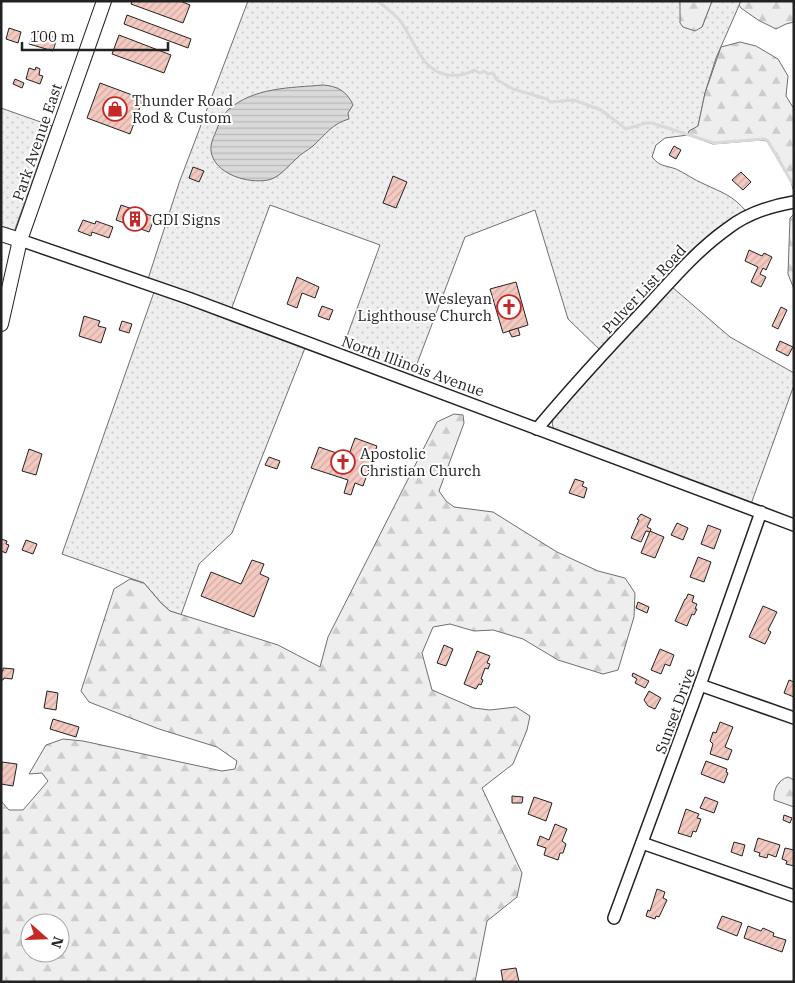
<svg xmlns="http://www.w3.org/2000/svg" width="795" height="983" font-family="'IBM Plex Serif',serif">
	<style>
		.grass { fill: url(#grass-dots); stroke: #6f6f6f }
		.forest { fill: url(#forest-firs); stroke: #6f6f6f; fill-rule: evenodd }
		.water { fill: url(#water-rules); stroke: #6f6f6f }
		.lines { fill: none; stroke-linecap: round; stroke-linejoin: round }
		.stream { stroke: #d9d9d9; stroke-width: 3 }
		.building { fill: url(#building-hatch); stroke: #222 }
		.minor-casing { stroke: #222; stroke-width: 14 }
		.major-casing { stroke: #222; stroke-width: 16 }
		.minor { stroke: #fff; stroke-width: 11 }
		.major { stroke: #fff; stroke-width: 14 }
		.labels { text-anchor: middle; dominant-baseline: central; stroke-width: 4; stroke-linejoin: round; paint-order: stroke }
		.poi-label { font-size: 15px; fill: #222; stroke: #fff; text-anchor: start }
		.street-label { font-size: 15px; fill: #222; stroke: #fff }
	</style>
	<defs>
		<pattern id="grass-dots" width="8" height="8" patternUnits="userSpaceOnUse" patternTransform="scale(1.25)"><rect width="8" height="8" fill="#eee"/><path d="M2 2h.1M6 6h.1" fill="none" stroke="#ccc" stroke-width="1.8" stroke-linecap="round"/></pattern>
		<pattern id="forest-firs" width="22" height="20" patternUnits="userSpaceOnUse" patternTransform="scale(1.25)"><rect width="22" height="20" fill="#eee"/><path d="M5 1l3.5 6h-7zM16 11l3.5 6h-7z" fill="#ccc"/></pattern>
		<pattern id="water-rules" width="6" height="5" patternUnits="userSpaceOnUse" patternTransform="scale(1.25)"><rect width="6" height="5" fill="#d9d9d9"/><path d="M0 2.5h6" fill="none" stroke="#bababa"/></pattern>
		<pattern id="building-hatch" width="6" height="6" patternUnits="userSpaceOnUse" patternTransform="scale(1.25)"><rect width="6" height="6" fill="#f3c9c0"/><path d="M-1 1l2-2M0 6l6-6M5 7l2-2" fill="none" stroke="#d0aca5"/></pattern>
	</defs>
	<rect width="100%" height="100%" fill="#fff"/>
	<g class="grass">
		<path d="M 248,1 L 680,1 L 681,12 L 702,27 L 712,1 L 741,1 L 716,58 L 705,93 L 698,127 L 689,131 L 688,135 L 665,138 L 656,145 L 652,157 C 660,167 665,165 676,169 C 685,173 694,180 704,184 C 723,193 732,195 746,211 L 601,351 L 568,319 L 535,210 L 465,237 L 412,377 L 342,350 L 380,245 L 270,205 L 231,310 L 148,279 L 179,183 Z"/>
		<polygon points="1,108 52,126 14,232 1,227"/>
		<path d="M 672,287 L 730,337 L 794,373 L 794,385 L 751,504 L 554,429 C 551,423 552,419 557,414 Z"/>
		<polygon points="154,292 305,348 232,533 199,564 181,615 170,611 161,603 144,583 62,554"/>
	</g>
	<g class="forest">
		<polygon points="680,1 712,1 702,27 695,31 683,27 680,23"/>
		<polygon points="741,1 794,1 794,22 786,24 776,29 758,20 741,8 739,5"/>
		<polygon points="740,42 756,46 778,59 788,76 786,96 794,109 794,192 791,182 767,141 760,140 713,144 688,135 689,131 698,126 705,93 721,47"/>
		<polygon points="794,214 794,289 788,274 790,218"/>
		<path d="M 454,414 L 463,415 L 464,423 L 439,491 L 446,501 L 454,507 L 493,512 L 557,552 L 598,571 L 625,578 L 635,593 L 634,617 L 618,670 L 603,674 L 558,660 L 523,639 L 493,630 L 474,631 L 450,624 L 433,627 L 422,653 L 432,690 L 474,708 L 490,710 L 516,707 L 530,716 L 527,730 L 513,764 L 482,788 L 522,873 L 517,897 L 487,921 L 475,982 L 1,982 L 1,801 L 9,810 L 23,810 L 48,781 L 42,773 L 29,774 L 46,745 L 63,739 L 83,741 L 222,771 L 235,769 L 237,761 L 217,747 L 159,729 L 89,702 L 81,691 L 114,589 L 130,579 L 144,583 L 161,603 L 170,611 L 278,645 L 320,667 L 328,637 L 437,422 ZM 30,923 L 60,923 L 60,953 L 30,953 Z"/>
		<path d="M 788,777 L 794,780 L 794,807 L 774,800 C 773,790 778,780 788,777 Z"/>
	</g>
	<path class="water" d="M 323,85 C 337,86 347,91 353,105 L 348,113 L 349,119 C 333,123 325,135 313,146 C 307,151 300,154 295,160 C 287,167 279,178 268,180 C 248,184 214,174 211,151 C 210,144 214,136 217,129 C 219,123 223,115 228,110 C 254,87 290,88 323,85 Z"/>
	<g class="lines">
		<path class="stream" d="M 378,1 C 386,8 395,14 401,22 C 415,41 421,71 448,75 C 457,76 466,75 474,70 L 480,73 L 484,71 L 488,74 L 493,73 L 497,80 L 513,89 L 547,99 L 550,102 L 574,100 L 601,110 L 626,129 L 646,123 L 652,123 L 714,143 L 765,139 L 768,141 L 794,186"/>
	</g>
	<g class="building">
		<polygon points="132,1 180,1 190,5 183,23 131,4"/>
		<polygon points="127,15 191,39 188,48 124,24"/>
		<polygon points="9,28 21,32 18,43 6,39"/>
		<polygon points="37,31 57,38 53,51 29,44 31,39 34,40"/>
		<polygon points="119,35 171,55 164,73 112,54"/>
		<polygon points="36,67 40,69 39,75 43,76 40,84 26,79 29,68 35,70"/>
		<polygon points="15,79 24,83 22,88 13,84"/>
		<polygon points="100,83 143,99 130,134 87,118"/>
		<polygon points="674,146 681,150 676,159 669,155"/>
		<polygon points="193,167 204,171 199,182 189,178"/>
		<polygon points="741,172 751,182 743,190 732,180"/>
		<polygon points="393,176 407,182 396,208 383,203"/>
		<polygon points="121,205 155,217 149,232 116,220"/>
		<polygon points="83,220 95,224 96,221 113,227 109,238 92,232 91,236 78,231"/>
		<polygon points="749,250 762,256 764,253 772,257 766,270 763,268 760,274 766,277 761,287 751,282 758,267 745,261"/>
		<polygon points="297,277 319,287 315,298 302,293 297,308 287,304"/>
		<polygon points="516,282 528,325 503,333 490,289"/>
		<polygon points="322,306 333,310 329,320 318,316"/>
		<polygon points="781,307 787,310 778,329 772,326"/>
		<polygon points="84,316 100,321 98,326 106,328 101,343 79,336"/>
		<polygon points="122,321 132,324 129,333 119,330"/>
		<polygon points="518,328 520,335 512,337 509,331"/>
		<polygon points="780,341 793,347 788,356 776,350"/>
		<polygon points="355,438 377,446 363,486 355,483 351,495 344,493 348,480 311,468 319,447 348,457"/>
		<polygon points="29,449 42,454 36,475 22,471"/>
		<polygon points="269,457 280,461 277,469 265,465"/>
		<polygon points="575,479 584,482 582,486 587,488 584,498 569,493"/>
		<polygon points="641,514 651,519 647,527 651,529 650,532 646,531 641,542 631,538 639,520 637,519"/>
		<polygon points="677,523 688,528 683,540 671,535"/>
		<polygon points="708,525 721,530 714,549 701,544"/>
		<polygon points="650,531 664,537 655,558 641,553"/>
		<polygon points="1,539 7,541 6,544 9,545 6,553 1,551"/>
		<polygon points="26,540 37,544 33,554 22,550"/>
		<polygon points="698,557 711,562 704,582 690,577"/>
		<polygon points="252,560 264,564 260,574 269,578 254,617 201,596 211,572 241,584"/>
		<polygon points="688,594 694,596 692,602 697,604 695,609 697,609 694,615 692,614 687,626 675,621 685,599 686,599"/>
		<polygon points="638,602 649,607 647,613 636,608"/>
		<polygon points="763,606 777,612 768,630 771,632 765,644 749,637"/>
		<polygon points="444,645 453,649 446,666 437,663"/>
		<polygon points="660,649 674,655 670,666 665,664 661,674 651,670"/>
		<polygon points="477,651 490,656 487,663 490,664 488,669 485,668 481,679 483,680 481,685 479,684 476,689 464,684"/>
		<polygon points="3,668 14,669 12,679 4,678 3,680 1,680 1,671 3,671"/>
		<polygon points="633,673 649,681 645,688 635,683 637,679 632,676"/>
		<polygon points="789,680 794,682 794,697 784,693"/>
		<polygon points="47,691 58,693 56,710 44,708"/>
		<polygon points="649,691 661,698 655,709 648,706 644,700"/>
		<polygon points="53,719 79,727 76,737 50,729"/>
		<polygon points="720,722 733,727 725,747 732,750 728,760 710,754 713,744 710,741 713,732 716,733"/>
		<polygon points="706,761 727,769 726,772 728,773 724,783 701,774"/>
		<polygon points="2,762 17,764 13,786 1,784"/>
		<polygon points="512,796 523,797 522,803 512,803"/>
		<polygon points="534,797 552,803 546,821 528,814"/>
		<polygon points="705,797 718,802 714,813 700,808"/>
		<polygon points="686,809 699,814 697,818 701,819 696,832 693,831 691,837 678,833"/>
		<polygon points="784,815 792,818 790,823 783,820"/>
		<polygon points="555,824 567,829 562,841 566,844 563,853 560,853 558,860 544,855 546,848 537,845 540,836 549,840"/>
		<polygon points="758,838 780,845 776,857 768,854 767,858 759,856 760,853 754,851"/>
		<polygon points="734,842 745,845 742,856 731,852"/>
		<polygon points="785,848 794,850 794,866 786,864 787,861 782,859"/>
		<polygon points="657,889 665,892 663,898 667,900 659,917 656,916 655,919 646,916 648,910 650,911"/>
		<polygon points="722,916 742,923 737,936 717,928"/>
		<polygon points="748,926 761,931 763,928 774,933 773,936 786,940 782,952 744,938"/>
		<polygon points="516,968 519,982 503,982 501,970"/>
	</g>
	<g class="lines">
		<g class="minor-casing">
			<g id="minor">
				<polyline points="20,240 188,298 794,525"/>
				<path d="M 537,429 C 572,387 608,348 645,309 C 671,281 696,251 727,229 C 746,214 770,206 794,202"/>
				<polyline points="700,685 794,718"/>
				<polyline points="642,843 794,896"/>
				<polyline points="614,918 700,685 761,512"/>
			</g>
		</g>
		<g class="major-casing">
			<g id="major">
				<polyline points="1,234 20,240"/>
				<polyline points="1,324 20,240 104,1"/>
			</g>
		</g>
		<use href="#minor" class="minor"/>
		<use href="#major" class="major"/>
	</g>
	<defs>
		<g id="shop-ring" transform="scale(1.25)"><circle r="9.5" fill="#fff" stroke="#c62828" stroke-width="1.5"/><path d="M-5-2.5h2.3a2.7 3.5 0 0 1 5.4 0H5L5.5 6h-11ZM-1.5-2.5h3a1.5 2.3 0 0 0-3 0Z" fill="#c62828"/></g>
		<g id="building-ring" transform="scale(1.25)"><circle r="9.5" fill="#fff" stroke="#c62828" stroke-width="1.5"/><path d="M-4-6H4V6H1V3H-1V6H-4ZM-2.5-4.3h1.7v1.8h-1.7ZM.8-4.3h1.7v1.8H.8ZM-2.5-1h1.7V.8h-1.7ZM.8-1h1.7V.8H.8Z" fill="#c62828"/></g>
		<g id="church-ring" transform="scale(1.25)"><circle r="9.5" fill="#fff" stroke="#c62828" stroke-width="1.5"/><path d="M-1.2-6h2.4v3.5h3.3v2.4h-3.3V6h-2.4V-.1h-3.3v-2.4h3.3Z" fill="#c62828"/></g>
	</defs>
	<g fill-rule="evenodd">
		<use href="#shop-ring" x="115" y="109"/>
		<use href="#building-ring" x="135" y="219"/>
		<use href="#church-ring" x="509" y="307"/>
		<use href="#church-ring" x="343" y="462"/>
	</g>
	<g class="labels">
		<g class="poi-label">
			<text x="132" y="100">Thunder Road<tspan x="132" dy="17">Rod &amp; Custom</tspan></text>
			<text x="152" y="219">GDI Signs</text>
			<text x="492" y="298" text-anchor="end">Wesleyan<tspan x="492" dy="17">Lighthouse Church</tspan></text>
			<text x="360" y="453">Apostolic<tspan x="360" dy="17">Christian Church</tspan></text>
		</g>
		<g class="street-label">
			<text transform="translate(37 142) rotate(-71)">Park Avenue East</text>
			<text transform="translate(644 289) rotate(-47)">Pulver List Road</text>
			<text transform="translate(413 366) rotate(20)">North Illinois Avenue</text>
			<text transform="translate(675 711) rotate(-70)">Sunset Drive</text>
		</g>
	</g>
	<rect width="795" height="983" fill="none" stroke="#222222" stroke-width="5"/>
	<g transform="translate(45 938) rotate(110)"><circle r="24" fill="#ffffff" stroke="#a7a7a7"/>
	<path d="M0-4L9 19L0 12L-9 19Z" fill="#c62828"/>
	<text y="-8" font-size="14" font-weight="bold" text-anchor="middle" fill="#222222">N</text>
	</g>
	<path d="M22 42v8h146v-8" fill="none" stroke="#222222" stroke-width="2.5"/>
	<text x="30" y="42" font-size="15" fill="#222222" stroke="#ffffff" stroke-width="4" paint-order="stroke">100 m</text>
</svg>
